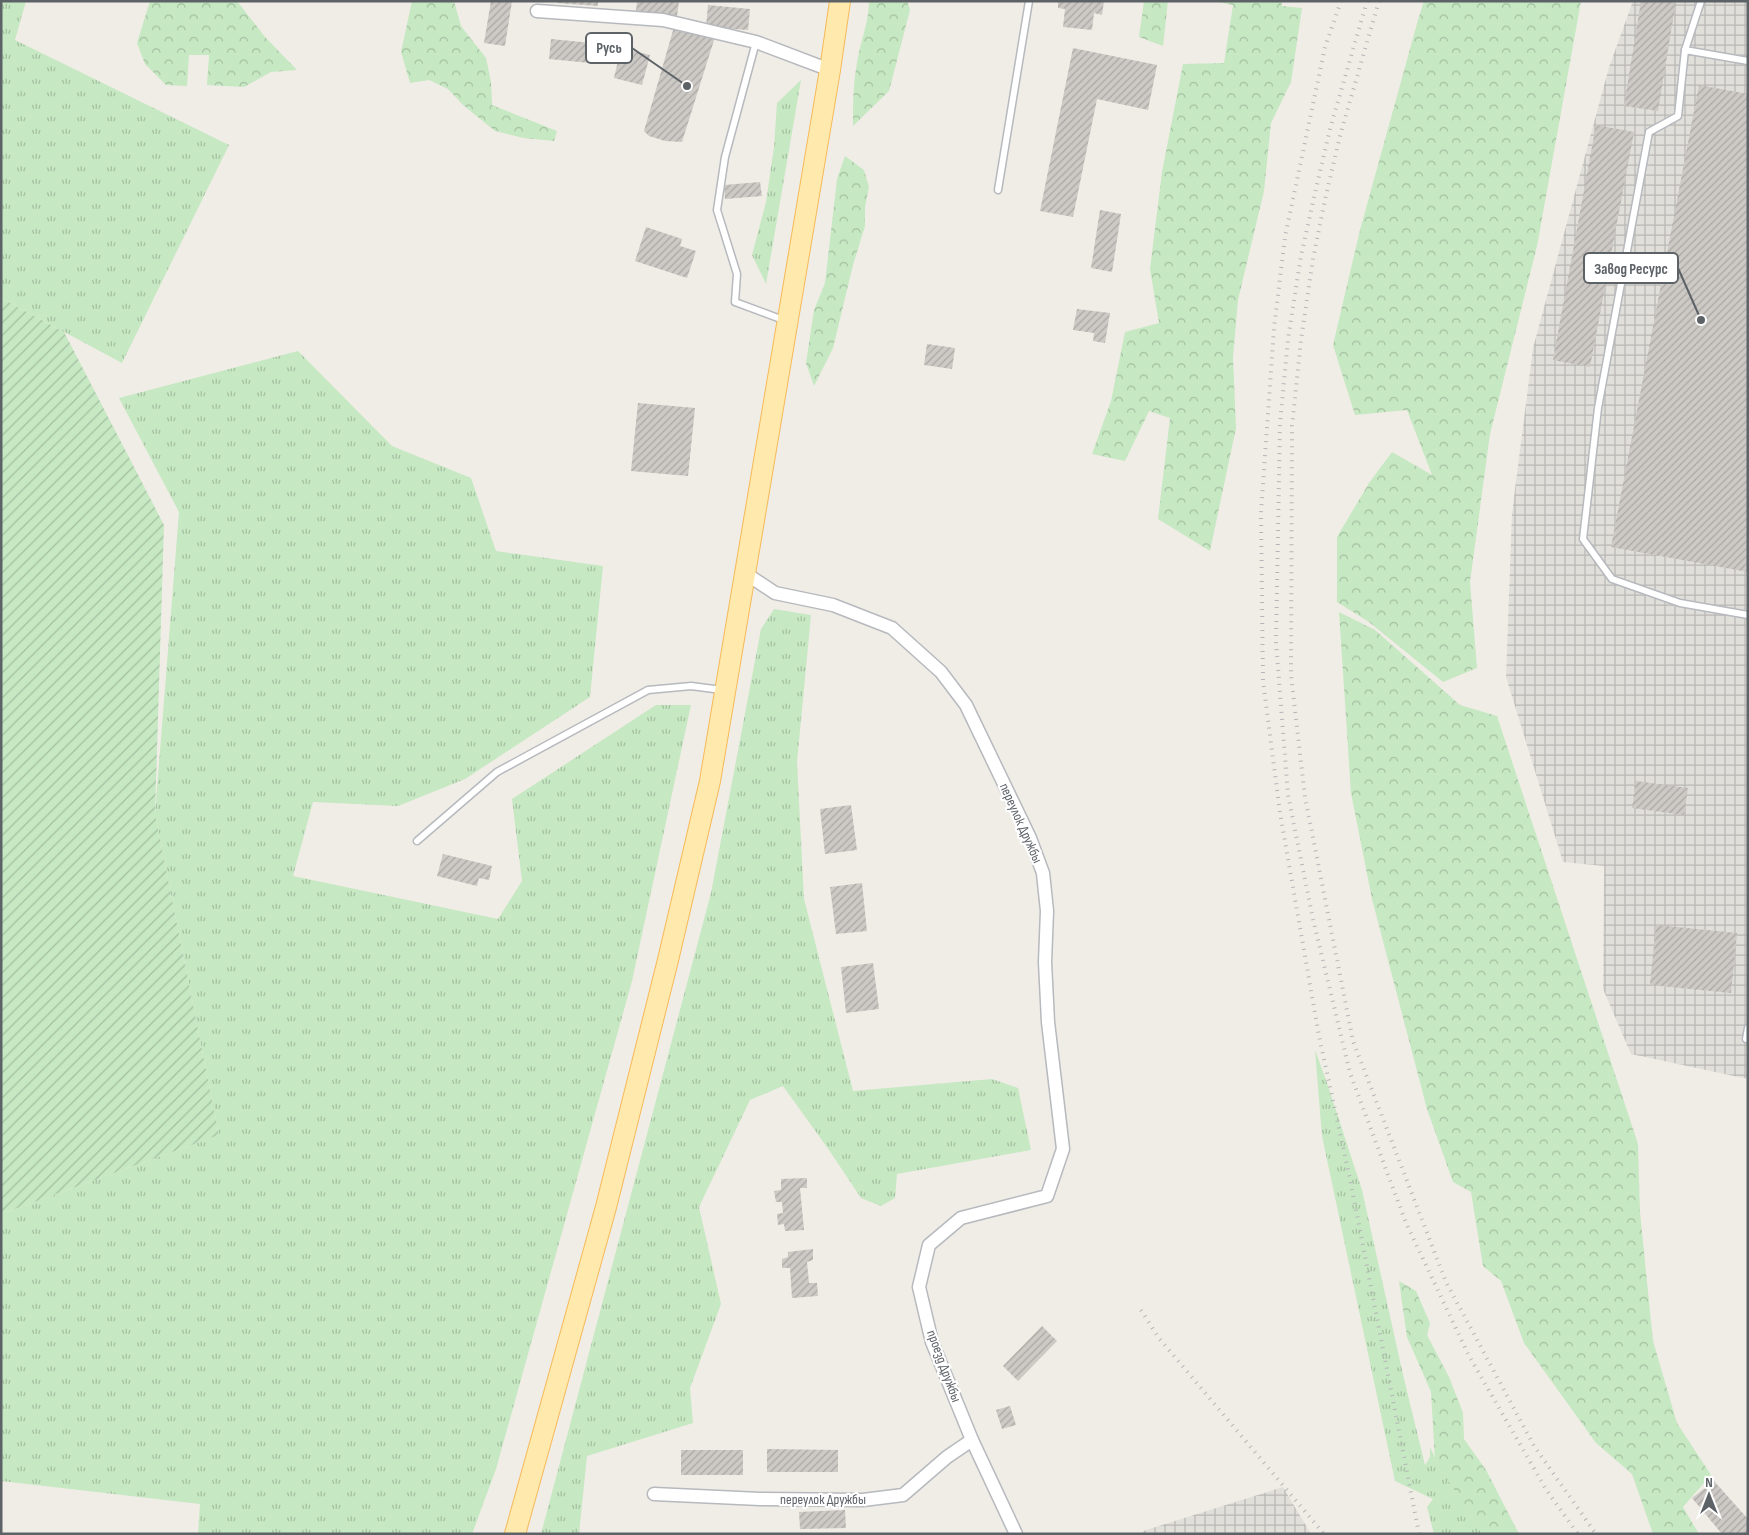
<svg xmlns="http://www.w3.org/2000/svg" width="1749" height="1535" font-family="'Sofia Sans Condensed',sans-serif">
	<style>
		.industrial { fill: url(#industrial-grid) }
		.grass { fill: url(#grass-tufts) }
		.forest { fill: url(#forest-crowns) }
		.garden { fill: url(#garden-furrows) }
		.building { fill: url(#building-hatch) }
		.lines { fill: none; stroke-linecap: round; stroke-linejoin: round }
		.lane-casing { stroke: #b6b9bd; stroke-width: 9 }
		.street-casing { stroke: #b6b9bd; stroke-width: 15 }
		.primary-casing { stroke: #f6b959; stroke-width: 22 }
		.lane { stroke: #fff; stroke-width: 6 }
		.street { stroke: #fff; stroke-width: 12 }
		.primary { stroke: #ffe9ac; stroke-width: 20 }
		.rail { stroke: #b4b5b6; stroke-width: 4; stroke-dasharray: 1 6; stroke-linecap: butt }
		.labels { text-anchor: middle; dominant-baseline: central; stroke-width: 4.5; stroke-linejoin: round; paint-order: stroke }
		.street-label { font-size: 14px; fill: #5d6267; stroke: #fff }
		.leader { fill: none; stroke: #5d6267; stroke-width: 2 }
		.callout-dot { fill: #5d6267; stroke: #fff; stroke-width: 2 }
		.callout { fill: #fff; stroke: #5d6267; stroke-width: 2 }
		.callout-label { font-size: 15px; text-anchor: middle; font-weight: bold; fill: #5d6267 }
	</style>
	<defs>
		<pattern id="industrial-grid" width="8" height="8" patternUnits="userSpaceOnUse" patternTransform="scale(1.25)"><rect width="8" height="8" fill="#e1dfda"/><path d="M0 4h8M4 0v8" fill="none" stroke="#bab8b5"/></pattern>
		<pattern id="grass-tufts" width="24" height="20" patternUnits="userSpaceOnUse" patternTransform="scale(1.25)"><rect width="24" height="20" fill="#c6e8c2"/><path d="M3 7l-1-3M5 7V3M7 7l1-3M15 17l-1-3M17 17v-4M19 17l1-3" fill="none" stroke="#a4bfa1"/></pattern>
		<pattern id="forest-crowns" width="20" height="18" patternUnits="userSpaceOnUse" patternTransform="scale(1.25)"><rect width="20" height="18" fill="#c6e8c2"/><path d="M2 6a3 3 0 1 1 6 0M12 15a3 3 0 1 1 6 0" fill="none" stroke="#a4bfa1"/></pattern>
		<pattern id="garden-furrows" width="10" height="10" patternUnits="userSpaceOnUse" patternTransform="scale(1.25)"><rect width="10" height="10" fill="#c6e8c2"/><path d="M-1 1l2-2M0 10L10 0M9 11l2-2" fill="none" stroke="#a4bfa1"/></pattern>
		<pattern id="building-hatch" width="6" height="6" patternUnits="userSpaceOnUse" patternTransform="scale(1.25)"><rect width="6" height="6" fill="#cdc9c5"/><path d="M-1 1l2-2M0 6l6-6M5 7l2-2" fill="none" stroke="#aaa7a4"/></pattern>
	</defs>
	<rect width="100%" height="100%" fill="#f0ede6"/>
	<g class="industrial">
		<polygon points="1633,1 1748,1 1748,1079 1631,1054 1603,989 1604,866 1563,862 1506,677 1512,513 1533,348 1609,67"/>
		<polygon points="1283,1487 1311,1534 1141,1534 1143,1531"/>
	</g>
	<g class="grass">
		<polygon points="1,1 26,1 15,40 229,145 122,363 1,298"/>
		<polygon points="801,80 766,284 752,255 766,202 774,147 777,103"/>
		<polygon points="298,351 392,446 471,478 496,551 603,566 590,697 465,779 398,806 313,802 293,876 498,919 522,881 512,799 656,705 691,705 632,981 496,1469 472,1534 198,1534 200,1504 1,1481 1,1214 219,1135 155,814 179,512 119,398"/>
		<polygon points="774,609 811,615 797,762 804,899 853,1091 992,1079 1018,1088 1031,1150 897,1174 895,1198 881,1206 861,1198 829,1150 783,1086 750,1100 699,1207 721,1304 690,1388 693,1423 587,1456 579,1534 541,1534 711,893 761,629"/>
		<polygon points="1315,1050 1327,1083 1362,1190 1404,1379 1425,1465 1430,1457 1430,1447 1436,1460 1482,1534 1434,1534 1427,1507 1433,1499 1395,1481 1322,1136"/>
	</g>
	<g class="forest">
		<polygon points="150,1 237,1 265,37 297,70 271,72 244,87 207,85 209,55 189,55 187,86 166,85 145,64 137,43"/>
		<polygon points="412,1 454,1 461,26 486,58 491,82 492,105 557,131 554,141 524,138 495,131 463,105 448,89 429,80 410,83 401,52"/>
		<path d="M 869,1 L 907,1 L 910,10 L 889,91 L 853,126 C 853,105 853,84 857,63 C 860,42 869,23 869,1 Z"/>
		<polygon points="1144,1 1168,1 1163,46 1139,37"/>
		<polygon points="1213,1 1281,1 1282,6 1302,8 1291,82 1271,123 1264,191 1238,300 1233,357 1236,428 1210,551 1158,519 1170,418 1149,411 1125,461 1092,454 1111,401 1125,332 1159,323 1150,269 1162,172 1183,64 1224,63 1233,5"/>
		<polygon points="1424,1 1581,1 1537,246 1490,434 1470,582 1477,668 1443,682 1369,622 1337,602 1337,537 1369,483 1392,452 1432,475 1407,410 1355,415 1333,345 1360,230 1418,20"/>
		<polygon points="845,156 864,170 869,187 865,207 865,226 853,265 833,348 814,386 806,363 814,310 825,283 837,179"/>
		<polygon points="1339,612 1375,630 1460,705 1497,716 1638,1144 1640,1212 1653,1341 1677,1423 1711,1475 1683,1507 1699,1534 1653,1534 1632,1474 1596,1443 1524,1343 1501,1281 1483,1266 1471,1192 1453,1182 1427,1109 1372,899 1351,793"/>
		<polygon points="1399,1281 1416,1291 1430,1323 1427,1335 1449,1377 1463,1413 1464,1439 1486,1470 1519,1534 1482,1534 1435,1460 1431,1392 1407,1337"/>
	</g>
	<polygon class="garden" points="1,298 64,332 164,525 155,814 219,1135 1,1214"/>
	<g class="building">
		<polygon points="491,1 512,1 505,46 484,43"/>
		<polygon points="557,1 598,1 598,6 557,3"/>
		<polygon points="637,1 679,1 677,16 636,11"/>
		<polygon points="1058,1 1104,1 1102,15 1094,13 1092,30 1063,27 1065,9 1058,8"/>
		<polygon points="1641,1 1676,1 1658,111 1624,106"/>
		<polygon points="708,5 750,9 748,30 706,27"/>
		<polygon points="674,27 715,37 682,142 665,141 649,136 644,131"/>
		<polygon points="551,39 592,43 590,63 549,59"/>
		<polygon points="621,48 650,55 642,85 614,78"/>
		<polygon points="1073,48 1157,65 1148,110 1097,99 1073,217 1040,211"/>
		<polygon points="1699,85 1748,94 1748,572 1611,547"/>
		<polygon points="1596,125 1634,132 1590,367 1553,360"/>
		<polygon points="760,182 762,196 725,199 724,185"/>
		<polygon points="1100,210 1121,214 1112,272 1091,268"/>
		<polygon points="646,227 682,239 680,246 696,251 687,278 635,261"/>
		<polygon points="1077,309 1110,313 1105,343 1093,341 1094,333 1073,330"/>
		<polygon points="927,344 955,348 952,369 924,365"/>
		<polygon points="638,403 695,408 688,476 631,471"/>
		<polygon points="1636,781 1688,788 1684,815 1632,808"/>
		<polygon points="851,805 857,850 825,854 820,809"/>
		<polygon points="443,854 492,866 489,880 479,878 477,886 437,876"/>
		<polygon points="862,883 867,931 836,934 830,887"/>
		<polygon points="1656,925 1737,933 1731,993 1650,985"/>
		<polygon points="873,963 879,1009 846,1013 841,967"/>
		<polygon points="807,1178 807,1188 800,1188 804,1230 785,1231 784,1224 778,1225 777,1214 783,1213 782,1202 776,1202 774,1191 781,1190 781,1179"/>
		<polygon points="813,1249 813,1260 807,1262 809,1283 817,1283 818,1296 792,1298 790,1268 782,1268 782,1259 788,1257 788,1252"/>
		<polygon points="1042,1326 1057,1341 1018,1381 1003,1366"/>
		<polygon points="1010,1406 1016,1425 1002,1429 996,1410"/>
		<polygon points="767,1449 838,1450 838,1472 767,1472"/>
		<rect x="681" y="1450" width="62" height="25"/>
		<polygon points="1714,1481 1748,1519 1748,1534 1722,1534 1692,1498"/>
		<polygon points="845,1510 846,1528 800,1529 799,1512"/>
	</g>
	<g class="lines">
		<g class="lane-casing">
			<g id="lane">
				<polyline points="756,42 725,157 717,210 737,274 735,302 786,321"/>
				<polyline points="1685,50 1701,1"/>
				<polyline points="1748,61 1685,50 1678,116 1649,132 1598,408 1583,539 1612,579 1680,603 1748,615"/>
				<polyline points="998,190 1029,1"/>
				<polyline points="417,841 497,772 648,690 691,686 722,690"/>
				<polyline points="1746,1039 1748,1028"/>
			</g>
		</g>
		<g class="street-casing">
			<g id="street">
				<polyline points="537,11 663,20 756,42 830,70"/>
				<polyline points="745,573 775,593 833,605 892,628 941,672 966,705 1030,838 1043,873 1047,911 1045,962 1048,1022 1063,1149 1047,1196 961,1218 929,1245 919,1287 932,1342 972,1440 1016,1534"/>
				<polyline points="654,1494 760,1499 863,1500 903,1495 947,1457 972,1440"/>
			</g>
		</g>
		<g class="primary-casing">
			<polyline id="primary" points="515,1534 606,1207 668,960 710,781 830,70 840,1"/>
		</g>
		<use href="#lane" class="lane"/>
		<use href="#street" class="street"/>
		<use href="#primary" class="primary"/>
		<g class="rail">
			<polyline points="1341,1 1325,47 1285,237 1274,328 1261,513 1263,681 1280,813 1319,1036 1350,1179 1419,1534"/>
			<polyline points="1367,1 1330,129 1315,193 1301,256 1288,339 1280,424 1276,642 1288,795 1313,919 1350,1073 1406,1223 1469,1356 1547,1491 1578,1534"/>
			<polyline points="1379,1 1341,132 1326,195 1313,259 1301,340 1292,426 1291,675 1305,797 1353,1041 1446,1282 1534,1446 1596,1534"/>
			<polyline points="1141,1310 1158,1337 1324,1534"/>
		</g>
	</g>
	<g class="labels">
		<g class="street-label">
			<text transform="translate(1021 823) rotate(66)">переулок Дружбы</text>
			<text transform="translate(944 1366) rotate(70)">проезд Дружбы</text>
			<text x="823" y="1499">переулок Дружбы</text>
		</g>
	</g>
	<path class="leader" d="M687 86L632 48M1701 320L1678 268"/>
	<g class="callout-dot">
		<circle cx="687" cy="86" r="5"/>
		<circle cx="1701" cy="320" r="5"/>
	</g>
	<g class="callout">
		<rect x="586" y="33" width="46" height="30" rx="5"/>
		<rect x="1584" y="253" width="94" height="30" rx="5"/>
	</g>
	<g class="callout-label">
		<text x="609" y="53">Русь</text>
		<text x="1631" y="274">Завод Ресурс</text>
	</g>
	<rect width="1749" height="1535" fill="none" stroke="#5d6267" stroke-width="5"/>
	<g transform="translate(1709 1495)" stroke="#ffffff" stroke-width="4" paint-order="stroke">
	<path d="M0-4L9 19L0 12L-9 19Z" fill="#5d6267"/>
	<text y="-8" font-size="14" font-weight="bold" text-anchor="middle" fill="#5d6267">N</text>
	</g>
</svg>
